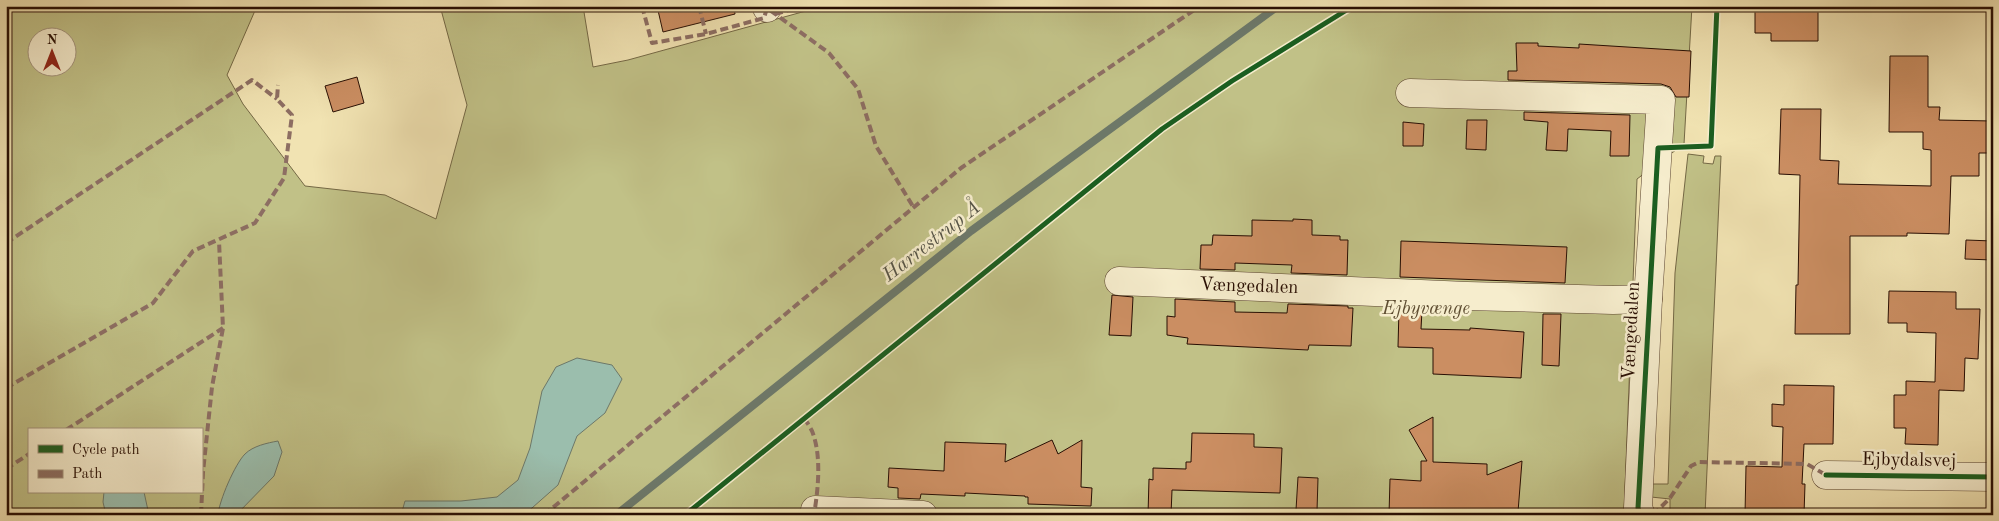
<svg xmlns="http://www.w3.org/2000/svg" width="1999" height="521" font-family="'Old Standard TT',serif">
	<style>
		.green { fill: #c1c187; stroke: #746845; fill-rule: evenodd }
		.water { fill: #9bbead; stroke: #6d7869 }
		.lines { fill: none; stroke-linecap: round; stroke-linejoin: round }
		.stream { stroke: #6d7869; stroke-width: 8 }
		.building { fill: #cb8e62; stroke: #280e03 }
		.minor-casing { stroke: #5a432f; stroke-width: 29 }
		.path { stroke: #280e03; stroke-width: 3; stroke-dasharray: 4 2.5; stroke-linecap: butt }
		.minor { stroke: #f6edcd; stroke-width: 28 }
		.quiet { stroke: #8d6e63; stroke-width: 4; stroke-dasharray: 8 4; stroke-linecap: butt }
		.cycleway-casing { stroke: #f6edcd; stroke-width: 8 }
		.cycleway { stroke: #1b5e20; stroke-width: 5 }
		.labels { text-anchor: middle; dominant-baseline: central; stroke-width: 5; stroke-linejoin: round; paint-order: stroke }
		.street-label { font-size: 19px; fill: #280e03; stroke: #f6edcd }
		.park-label { font-size: 19px; font-style: italic; fill: #5e4d31; stroke: #f6edcd }
		.water-label { font-size: 20px; font-style: italic; fill: #565447; stroke: #f6edcd }
	</style>
	<rect width="100%" height="100%" fill="#f1e3b2"/>
	<filter id="stains"><feTurbulence type="fractalNoise" baseFrequency=".004" numOctaves="4"/><feColorMatrix values="0 0 0 0 .2 0 0 0 0 .09 0 0 0 0 .02 0 0 0 .5 -.17"/></filter>
	<radialGradient id="worn" r=".72"><stop offset=".6" stop-color="#630" stop-opacity="0"/><stop offset="1" stop-color="#630" stop-opacity=".3"/></radialGradient>
	<g class="green">
		<path d="M 6,6 L 257,6 L 227,75 L 243,104 L 305,186 L 385,195 L 436,219 L 467,105 L 440,6 L 583,6 L 593,67 L 628,60 L 824,6 L 1692,6 L 1684,144 L 1637,179 L 1624,515 L 6,515 ZM 38,38 L 68,38 L 68,68 L 38,68 ZM 29,430 L 201,430 L 201,492 L 29,492 Z"/>
		<polygon points="1688,154 1704,156 1703,163 1713,164 1715,156 1721,156 1705,515 1670,515 1670,499 1651,497 1651,484 1668,484 1675,273"/>
	</g>
	<g class="water">
		<polygon points="577,358 612,365 622,379 605,413 577,436 558,485 524,515 401,515 405,501 461,501 497,497 518,480 530,448 542,391 556,367"/>
		<path d="M 278,441 L 282,452 L 274,476 L 236,515 L 218,515 C 219,501 235,464 245,454 C 253,446 267,443 278,441 Z"/>
		<polygon points="104,492 144,492 149,515 106,515 103,502"/>
	</g>
	<g class="lines">
		<polyline class="stream" points="616,515 971,231 1278,6"/>
	</g>
	<g class="building">
		<polygon points="657,6 734,6 735,14 663,32"/>
		<polygon points="1755,6 1818,6 1818,41 1771,41 1771,33 1755,33"/>
		<polygon points="1516,43 1538,43 1538,46 1579,48 1579,44 1691,51 1689,97 1676,97 1670,87 1661,84 1508,80 1508,71 1517,71"/>
		<polygon points="1890,56 1928,56 1928,107 1940,107 1939,120 1993,121 1993,153 1979,153 1979,176 1951,176 1949,234 1907,233 1907,236 1850,236 1850,334 1795,334 1796,285 1798,285 1800,175 1779,174 1781,109 1821,109 1820,160 1839,161 1838,184 1931,186 1931,150 1923,149 1923,132 1889,132"/>
		<polygon points="357,77 364,103 333,112 325,86"/>
		<polygon points="1524,112 1630,115 1629,156 1610,156 1611,131 1568,129 1567,151 1546,150 1548,122 1524,120"/>
		<polygon points="1467,120 1487,120 1486,150 1466,149"/>
		<polygon points="1403,122 1424,124 1423,146 1403,146"/>
		<polygon points="1293,219 1312,220 1312,235 1340,236 1340,240 1348,240 1347,275 1291,273 1292,265 1235,263 1235,270 1200,269 1201,245 1212,245 1213,235 1252,236 1252,220 1293,221"/>
		<polygon points="1966,240 1993,241 1993,260 1965,259"/>
		<polygon points="1401,241 1567,247 1565,283 1400,277"/>
		<polygon points="1889,291 1956,292 1956,309 1980,309 1978,359 1965,358 1964,391 1939,390 1938,445 1905,444 1906,428 1894,428 1894,395 1906,395 1906,381 1935,382 1936,333 1907,332 1907,323 1888,323"/>
		<polygon points="1112,295 1133,297 1131,336 1109,335"/>
		<polygon points="1175,299 1235,302 1235,312 1287,313 1288,304 1290,304 1348,306 1348,308 1353,308 1351,346 1309,345 1308,350 1187,344 1188,338 1167,335 1167,316 1175,317"/>
		<polygon points="1399,309 1422,310 1421,329 1470,330 1470,328 1524,332 1521,378 1433,374 1433,348 1398,347"/>
		<polygon points="1543,314 1561,314 1559,366 1542,365"/>
		<polygon points="1784,385 1834,386 1833,444 1804,444 1802,484 1805,484 1804,515 1745,515 1746,466 1782,467 1783,427 1772,426 1772,404 1784,405"/>
		<polygon points="1433,417 1433,462 1487,464 1487,475 1522,461 1518,512 1444,510 1444,515 1389,515 1390,479 1421,481 1421,461 1427,461 1409,430"/>
		<polygon points="1192,433 1254,434 1254,447 1282,448 1280,493 1172,490 1171,515 1148,515 1149,479 1153,480 1153,468 1186,469 1186,462 1191,462"/>
		<polygon points="1052,440 1058,454 1082,440 1081,487 1092,488 1091,506 1028,504 1028,497 1025,497 1025,496 965,493 965,496 921,494 920,499 898,498 898,488 888,487 889,468 944,471 945,442 1006,444 1005,462"/>
		<polygon points="1298,477 1318,478 1317,511 1296,510"/>
	</g>
	<g class="lines">
		<g class="minor-casing">
			<g id="minor">
				<polyline points="767,6 767,8"/>
				<polyline points="1410,93 1661,100 1648,299 1638,508 1641,515"/>
				<polyline points="1119,281 1467,296 1613,300 1648,299"/>
				<polyline points="1826,475 1993,477"/>
				<polyline points="815,510 923,515"/>
			</g>
		</g>
		<polyline class="path" points="1198,7 1199,6"/>
		<use href="#minor" class="minor"/>
		<g class="quiet">
			<polyline points="642,6 652,43 706,34 764,18 767,8 829,53 858,89 876,146 914,208"/>
			<polyline points="699,6 706,34"/>
			<polyline points="775,14 802,6"/>
			<polyline points="6,243 252,80 277,99"/>
			<polyline points="6,388 153,303 193,251 255,223 284,178 292,115 277,99 278,85"/>
			<path d="M 804,418 C 807,422 810,427 812,431 C 822,456 818,490 814,515"/>
			<polyline points="66,430 223,328"/>
			<polyline points="6,469 29,454"/>
			<polyline points="201,515 203,472 212,387 223,328 219,241"/>
			<polyline points="544,515 961,168 1200,6"/>
			<polyline points="1653,515 1670,498 1691,466 1699,462 1807,464 1826,475"/>
		</g>
		<g class="cycleway-casing">
			<g id="cycleway">
				<polyline points="1826,475 1993,477"/>
				<polyline points="685,515 1162,129 1232,81 1353,6"/>
				<polyline points="1641,515 1638,508 1658,148 1711,146 1717,6"/>
			</g>
		</g>
		<use href="#cycleway" class="cycleway"/>
	</g>
	<g class="labels">
		<g class="street-label">
			<text transform="translate(1249 287) rotate(2)">Vængedalen</text>
			<text transform="translate(1632 331) rotate(-87)">Vængedalen</text>
			<text transform="translate(1909 461) rotate(1)">Ejbydalsvej</text>
		</g>
		<g class="park-label">
			<text x="1426" y="309">Ejbyvænge</text>
		</g>
		<g class="water-label">
			<text transform="translate(932 242) rotate(-38)">Harrestrup Å</text>
		</g>
	</g>
	<rect width="1999" height="521" fill="none" stroke="#f1e3b2" stroke-width="25"/>
	<rect x="8" y="8" width="1984" height="506" fill="none" stroke="#280e03" stroke-width="2.5"/>
	<rect x="12" y="12" width="1974" height="496" fill="none" stroke="#280e03"/>
	<rect x="28" y="428" width="175" height="65" fill="#f6edcd" stroke="#a4947c"/>
	<rect x="38" y="445" width="25" height="8" fill="#1b5e20" stroke="#a4947c"/>
	<text x="72" y="454" font-size="15" fill="#280e03">Cycle path</text>
	<rect x="38" y="470" width="25" height="8" fill="#8d6e63" stroke="#a4947c"/>
	<text x="72" y="478" font-size="15" fill="#280e03">Path</text>
	<g transform="translate(52 52)"><circle r="24" fill="#f6edcd" stroke="#a4947c"/>
	<path d="M0-4L9 19L0 12L-9 19Z" fill="#8f2418"/>
	<text y="-8" font-size="14" font-weight="bold" text-anchor="middle" fill="#280e03">N</text>
	</g>
	<rect width="100%" height="100%" filter="url(#stains)"/>
	<rect width="100%" height="100%" fill="url(#worn)"/>
</svg>
